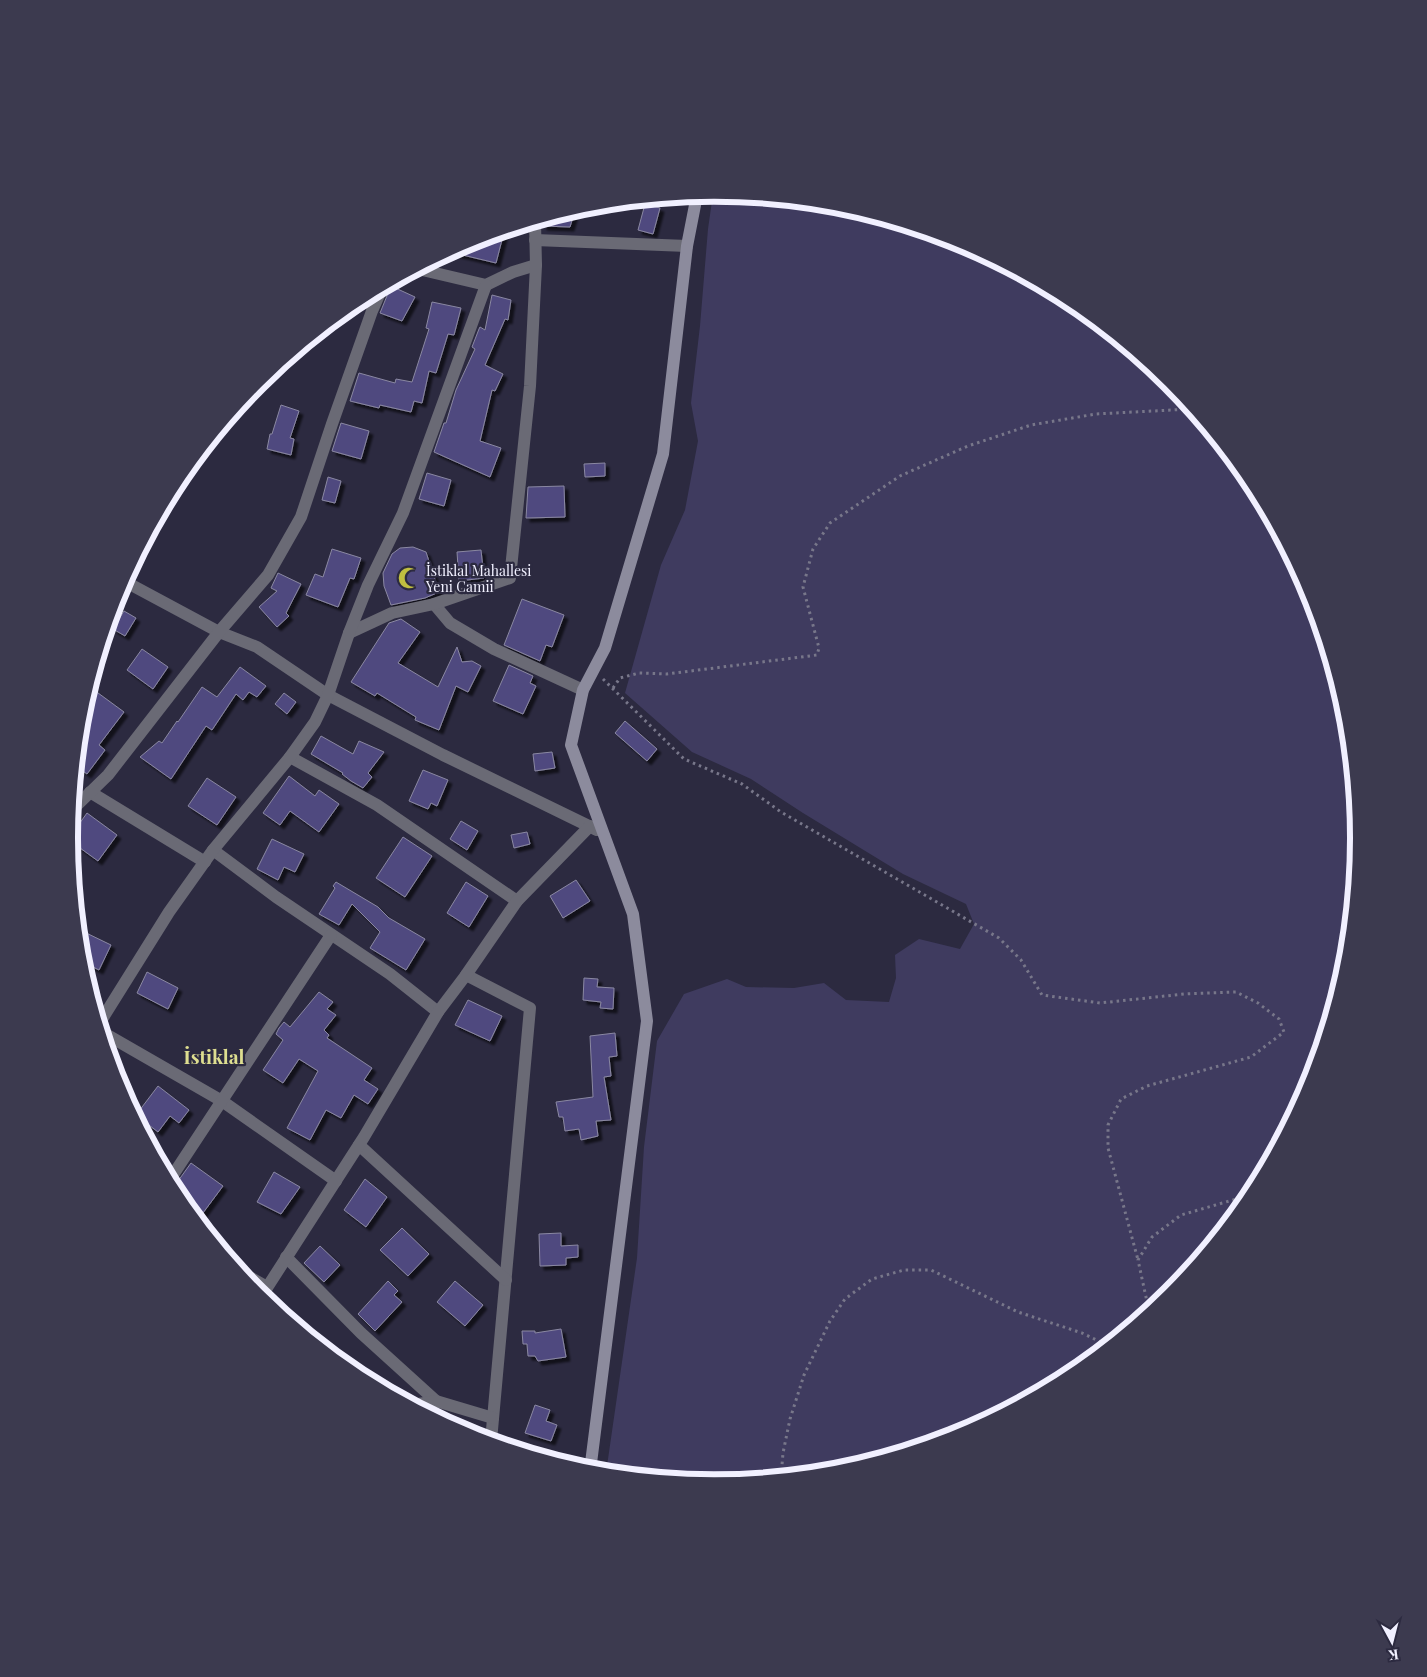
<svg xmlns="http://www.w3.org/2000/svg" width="1427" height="1677" font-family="'Playfair Display',serif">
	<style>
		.green { fill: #3f3b5f }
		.building { fill: #50497f; stroke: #8a88a2; filter: url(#shadow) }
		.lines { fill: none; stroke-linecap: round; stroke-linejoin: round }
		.path { stroke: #78778a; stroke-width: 3; stroke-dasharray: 2.5 4; stroke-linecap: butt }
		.street { stroke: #6a6a75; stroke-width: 12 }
		.secondary { stroke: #8c8b9d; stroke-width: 12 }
		.labels { text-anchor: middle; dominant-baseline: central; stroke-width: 4.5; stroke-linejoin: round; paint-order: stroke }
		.poi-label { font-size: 14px; fill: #f1f0ff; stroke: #2c2a40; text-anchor: start }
		.district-label { font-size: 19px; font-weight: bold; fill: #dede90; stroke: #2c2a40 }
		.rim { fill: none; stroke: #f1f0ff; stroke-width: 6 }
	</style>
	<defs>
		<filter id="shadow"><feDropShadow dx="4" dy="4" stdDeviation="1" flood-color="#0009"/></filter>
	</defs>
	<rect width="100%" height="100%" fill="#2c2a40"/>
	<polygon class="green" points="713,194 840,206 960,243 1072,303 1170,383 1250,481 1309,592 1346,713 1358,839 1346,965 1309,1085 1249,1197 1169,1295 1071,1375 960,1434 839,1471 713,1483 606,1473 637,1258 644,1147 657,1041 684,994 727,979 746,987 794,988 824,983 846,1000 889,1002 896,978 895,955 919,939 960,949 974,924 966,904 903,874 803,813 751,779 692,752 625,693 661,565 685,510 698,441 691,403 700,326 708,229"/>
	<g class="building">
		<polygon points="645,204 660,208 653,234 638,230"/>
		<polygon points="575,210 570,227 543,226 543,220"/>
		<polygon points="504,232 496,263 450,252 467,243"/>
		<polygon points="391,286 415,297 402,321 380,313"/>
		<polygon points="492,295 511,300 508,320 505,319 485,365 503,374 495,391 492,390 480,441 501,448 490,477 434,452 444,423 446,423 456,390 475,349 472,347 479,329 480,327 485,330"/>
		<polygon points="432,302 461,308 454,335 448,334 436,373 429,371 422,403 414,401 411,412 380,405 379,408 350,401 359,373 395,383 396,379 412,382 429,329 426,328"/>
		<polygon points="281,405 299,411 290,438 294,439 291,455 267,449 270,434 272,434"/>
		<polygon points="341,423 369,431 361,459 332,451"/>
		<polygon points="605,463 605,476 585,477 584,464"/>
		<polygon points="427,473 451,480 444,506 419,499"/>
		<polygon points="328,477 341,481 335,503 322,500"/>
		<polygon points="564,486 565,517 526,518 528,487"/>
		<polygon points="413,547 426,552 439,592 425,598 391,605 384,586 383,573 392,554 400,548"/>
		<polygon points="332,549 361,558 354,579 350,578 338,607 306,595 315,574 323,577"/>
		<polygon points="481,550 484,578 459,581 457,552"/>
		<polygon points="278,573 301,584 286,613 289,616 277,627 259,607 277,591 271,588"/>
		<polygon points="522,599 564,615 552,647 546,645 540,661 504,645"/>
		<polygon points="124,611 136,618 125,636 113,629"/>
		<polygon points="401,619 420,632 398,663 438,687 457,647 462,662 472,661 481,666 468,692 456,686 439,730 415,720 416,717 377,693 375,696 351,682 389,623"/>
		<polygon points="142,649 168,667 153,689 127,670"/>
		<polygon points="509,665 533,676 530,683 536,686 523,714 493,701"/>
		<polygon points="240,667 266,686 257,697 249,692 243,700 236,694 212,730 206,726 171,779 140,757 159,741 162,743 177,721 178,722 202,687 217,697"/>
		<polygon points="94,690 124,712 99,745 105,750 87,774 76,766 81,712 84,704"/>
		<polygon points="284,693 296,702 287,714 275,704"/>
		<polygon points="625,721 657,749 647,761 615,733"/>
		<polygon points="321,736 353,754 359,741 384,752 368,773 372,777 363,788 351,781 342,774 343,773 311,754"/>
		<polygon points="552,752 555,768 535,771 533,754"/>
		<polygon points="423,770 448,780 437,806 431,803 428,809 409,801"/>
		<polygon points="289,776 315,796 319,790 339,804 319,832 290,811 280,825 263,813"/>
		<polygon points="207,778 236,797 217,825 188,806"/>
		<polygon points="87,813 117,835 98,861 69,840 69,838"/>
		<polygon points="461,821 478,831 467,850 450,839"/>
		<polygon points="527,832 530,844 514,848 511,835"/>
		<polygon points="403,837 432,856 405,897 376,878"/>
		<polygon points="272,839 304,854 295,872 284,867 278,880 257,869"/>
		<polygon points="576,880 590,901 563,918 550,896"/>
		<polygon points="336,882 378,907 389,918 425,939 406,970 370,948 380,932 352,904 339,925 319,914 335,888 333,886"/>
		<polygon points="466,882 488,896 469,927 447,913"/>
		<polygon points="78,929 111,945 99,970 81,961"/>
		<polygon points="147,972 178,988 168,1009 137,993"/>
		<polygon points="584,978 598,979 597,987 614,988 613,1009 600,1008 601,1002 583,1000"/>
		<polygon points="319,992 333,1002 327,1009 336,1015 324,1030 329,1035 327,1038 372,1068 364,1080 378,1089 368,1104 354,1095 341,1118 326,1110 310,1140 287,1128 318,1071 299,1059 283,1083 263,1070 283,1040 276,1034 279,1028 284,1022 290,1027"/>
		<polygon points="468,1000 502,1016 490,1041 455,1025"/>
		<polygon points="615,1033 617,1056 609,1057 611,1076 604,1077 611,1120 596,1121 598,1136 581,1140 579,1129 565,1131 563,1117 559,1117 556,1102 593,1097 590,1036"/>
		<polygon points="158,1086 189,1110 179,1123 170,1116 158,1132 136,1115"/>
		<polygon points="191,1163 223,1186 197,1221 177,1196 173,1188"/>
		<polygon points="274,1172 300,1187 281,1214 257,1202"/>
		<polygon points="365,1179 387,1197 366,1227 344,1210"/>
		<polygon points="402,1228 429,1254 408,1276 380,1250"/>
		<polygon points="561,1233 561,1246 578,1245 578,1257 566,1258 566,1265 540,1266 539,1234"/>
		<polygon points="320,1246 340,1265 324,1282 304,1263"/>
		<polygon points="388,1281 398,1291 394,1295 402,1302 375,1331 358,1314"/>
		<polygon points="455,1281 483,1305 465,1326 437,1302"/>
		<polygon points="561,1329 566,1357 538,1361 535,1356 528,1356 527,1344 523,1344 522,1331 535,1331 535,1333"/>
		<polygon points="535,1405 550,1410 546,1421 557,1425 551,1441 525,1433"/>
	</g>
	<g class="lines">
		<g class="path">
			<polyline points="603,679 684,759 742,784 781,812 999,938 1021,960 1042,995 1100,1003 1184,994 1236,992 1258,1003 1279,1019 1284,1032 1251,1057 1147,1086 1121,1099 1108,1125 1108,1148 1138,1260"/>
			<polyline points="613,688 620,678 639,673 667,674 817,655 819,648 803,587 813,549 830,523 900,476 968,446 1031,425 1096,414 1191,409"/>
			<polyline points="1149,1311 1138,1260 1152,1237 1181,1215 1250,1195"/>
			<polyline points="781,1477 783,1453 790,1419 804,1375 830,1321 845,1299 872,1279 904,1270 931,1270 1018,1312 1082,1333 1107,1345"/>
		</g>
		<g class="street">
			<polyline points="535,240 687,246"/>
			<polyline points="418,269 486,285 513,272 536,265"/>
			<polyline points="124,581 219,632 257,647 328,695 443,755 597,830"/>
			<polyline points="434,604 450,623 494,649 583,690"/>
			<polyline points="349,633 392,613 434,604 510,578 530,386 536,265 535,222"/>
			<polyline points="290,757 377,805 517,901"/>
			<polyline points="90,792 205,862"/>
			<polyline points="71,811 108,775 219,632 268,575 301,517 332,424 372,311 382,288"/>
			<polyline points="213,850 276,897 390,974 438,1012"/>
			<polyline points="466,975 530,1008 491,1441"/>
			<polyline points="99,1024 169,912 213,850 290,757 315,722 328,695 349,633 368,585 403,513 486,285"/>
			<polyline points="102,1032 222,1101 336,1181"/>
			<polyline points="359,1145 506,1280"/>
			<polyline points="169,1181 331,935"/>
			<polyline points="286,1257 361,1333 436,1401"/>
			<polyline points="237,1270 267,1287"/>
			<polyline points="261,1297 364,1137 438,1012 466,975 517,901 590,826"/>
			<polyline points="413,1405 436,1401 493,1418"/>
		</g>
		<polyline class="secondary" points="590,1471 647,1021 633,914 571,745 583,690 605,648 663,454 687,246 697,195"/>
	</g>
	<defs>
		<g id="mosque-bare" transform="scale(1.725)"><path d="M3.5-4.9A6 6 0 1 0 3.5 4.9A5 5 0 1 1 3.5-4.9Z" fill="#c0be40" stroke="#2c2a40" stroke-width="2.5" paint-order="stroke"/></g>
	</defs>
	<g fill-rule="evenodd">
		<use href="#mosque-bare" x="409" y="578"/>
	</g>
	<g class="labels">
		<g class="poi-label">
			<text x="426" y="570">İstiklal Mahallesi<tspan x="426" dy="16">Yeni Camii</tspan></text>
		</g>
		<g class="district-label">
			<text x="214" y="1056">İstiklal</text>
		</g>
	</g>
	<path d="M0 0H1427V1677H0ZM78 838a636 636 0 1 1 1272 0a636 636 0 1 1-1272 0Z" fill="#3c3a4f" fill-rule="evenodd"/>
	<path class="rim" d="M78 838a636 636 0 1 1 1272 0a636 636 0 1 1-1272 0Z"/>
	<g transform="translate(1392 1642) rotate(173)" stroke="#2c2a40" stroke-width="4" paint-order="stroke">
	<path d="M0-4L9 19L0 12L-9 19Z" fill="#f1f0ff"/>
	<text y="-8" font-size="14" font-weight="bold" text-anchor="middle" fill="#f1f0ff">K</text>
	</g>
</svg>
